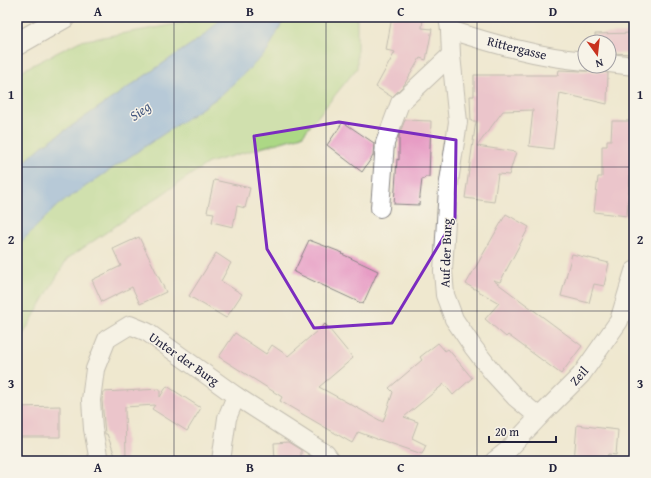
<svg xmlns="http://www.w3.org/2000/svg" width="651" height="478" font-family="'Gentium Book Plus',serif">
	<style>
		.green { fill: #acd885; stroke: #677d60 }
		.water { fill: #73a5df; stroke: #4a648d }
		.building { fill: #e79cc5 }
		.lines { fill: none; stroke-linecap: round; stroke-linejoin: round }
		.minor-casing { stroke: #888585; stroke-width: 20 }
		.tertiary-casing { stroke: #888585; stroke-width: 24 }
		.minor { stroke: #fff; stroke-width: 18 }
		.tertiary { stroke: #fff; stroke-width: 22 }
		.marked { fill: none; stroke: #7b2cbf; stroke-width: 3; stroke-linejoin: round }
		.grid { fill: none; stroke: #22223b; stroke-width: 1; stroke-opacity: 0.55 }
		.labels { text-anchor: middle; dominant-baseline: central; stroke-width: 3; stroke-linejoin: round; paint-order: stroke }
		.street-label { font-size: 13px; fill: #22223b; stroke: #f7f3e8 }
		.water-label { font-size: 14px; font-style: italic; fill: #42567d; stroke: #f7f3e8 }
		.neatline { fill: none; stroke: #22223b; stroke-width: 1.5 }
		.grid-label { font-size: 13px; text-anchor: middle; font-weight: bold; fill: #22223b }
	</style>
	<rect width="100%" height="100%" fill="#f7f3e8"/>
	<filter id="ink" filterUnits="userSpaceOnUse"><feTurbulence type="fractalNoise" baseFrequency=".025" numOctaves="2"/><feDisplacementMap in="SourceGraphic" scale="8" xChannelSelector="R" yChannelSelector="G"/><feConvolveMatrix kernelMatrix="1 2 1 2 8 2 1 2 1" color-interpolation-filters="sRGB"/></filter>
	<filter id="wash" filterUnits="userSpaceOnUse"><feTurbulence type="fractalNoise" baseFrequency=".012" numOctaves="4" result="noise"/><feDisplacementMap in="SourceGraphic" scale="16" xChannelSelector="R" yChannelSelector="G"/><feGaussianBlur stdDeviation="0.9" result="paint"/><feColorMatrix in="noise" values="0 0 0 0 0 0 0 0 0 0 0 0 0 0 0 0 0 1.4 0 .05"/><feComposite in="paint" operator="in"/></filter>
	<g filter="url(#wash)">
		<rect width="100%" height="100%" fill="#efe8cf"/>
		<g class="green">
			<polygon points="197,17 222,17 206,34 41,147 17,169 17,73 80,41 194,21"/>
			<polygon points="285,17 357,17 357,68 302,136 208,163 67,259 17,345 17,246 57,205 220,96 281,25"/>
		</g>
		<polygon class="water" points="222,17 285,17 267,52 220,96 58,205 17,246 17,169 41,147 206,34"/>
		<g id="blocks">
			<g class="building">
				<polygon points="392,17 423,17 422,28 432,29 426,60 420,58 404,85 392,97 376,87 395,52 386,50"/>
				<polygon points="634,33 634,54 609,53 609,42 595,42 595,34"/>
				<polygon points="559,70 604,72 608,73 607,104 560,93 553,149 529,146 533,110 503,111 477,146 516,152 509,175 498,174 494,202 465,198 476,121 471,121 470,96 474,96 474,75 558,75"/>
				<polygon points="405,120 431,121 429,177 425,177 424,179 422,179 419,205 394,204 397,159 399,160 399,135"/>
				<polygon points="612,121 634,121 634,165 631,165 627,216 594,212 598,177 602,177 602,146 607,146 607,140 611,140"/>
				<polygon points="343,122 374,143 373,156 362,172 327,145"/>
				<polygon points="214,180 250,188 245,208 237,206 233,227 212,222 214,213 207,212"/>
				<polygon points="506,214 529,227 500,282 493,280 582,346 561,374 508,335 506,337 485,319 499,303 466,284"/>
				<polygon points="139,237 166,292 140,304 132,287 102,302 92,280 121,266 113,249"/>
				<polygon points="309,240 343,253 342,254 378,271 363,304 294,272"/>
				<polygon points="216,253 231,263 221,281 242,294 226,318 189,296"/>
				<polygon points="572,254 609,263 604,286 594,284 589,303 561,296"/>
				<polygon points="325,324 353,358 319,387 383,422 393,392 389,388 422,360 420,357 438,343 445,351 448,349 472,378 453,395 444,384 404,417 418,422 412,438 426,445 422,454 378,439 377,440 377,439 358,432 352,443 280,401 282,397 219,357 235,333 266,354 272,345 288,356"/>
				<polygon points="167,386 201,408 187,431 152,409 155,405 125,407 126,461 117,461 107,434 105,434 102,400 103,392 160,389 160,397"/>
				<polygon points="60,406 60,437 17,437 17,407"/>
				<polygon points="577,425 618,430 616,455 608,454 607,461 574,461"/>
				<polygon points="288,442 301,450 301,461 275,461 274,443"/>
			</g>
		</g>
	</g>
	<g filter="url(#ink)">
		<use href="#blocks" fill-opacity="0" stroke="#888585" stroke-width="1"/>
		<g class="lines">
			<g class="minor-casing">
				<g id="minor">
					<polyline points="448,17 450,30 451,55 458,122 448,188 443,271 445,295 454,319 473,347 493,373 515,397 539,417"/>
					<path d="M 450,30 C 494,44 539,57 585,61"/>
					<polyline points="609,63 634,66"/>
					<polyline points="380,208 385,143 400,103 451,55"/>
					<polyline points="99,461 93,429 91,400 95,369 107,339 130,325 147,332 236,396 326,454 331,461"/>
					<polyline points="221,461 227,418 236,396"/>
					<polyline points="494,461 508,450 539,417 581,375 619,321 634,271"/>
				</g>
			</g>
			<g class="tertiary-casing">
				<polyline id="tertiary" points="17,44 64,17"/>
			</g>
			<use href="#minor" class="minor"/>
			<use href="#tertiary" class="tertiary"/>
		</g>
	</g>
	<path d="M0 0H651V478H0ZM 339,122 L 456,140 L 455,218 L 392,323 L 314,328 L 267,249 L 254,136 Z" fill="#efe8cf" fill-opacity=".55" fill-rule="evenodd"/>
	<path class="marked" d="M 339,122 L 456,140 L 455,218 L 392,323 L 314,328 L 267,249 L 254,136 Z"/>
	<path class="grid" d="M 174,17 L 174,461M 326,17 L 326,461M 477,17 L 477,461M 17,167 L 634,167M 17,311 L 634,311"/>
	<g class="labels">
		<g class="street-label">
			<text transform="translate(517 48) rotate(14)">Rittergasse</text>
			<text transform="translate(446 253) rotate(-88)">Auf der Burg</text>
			<text transform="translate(184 359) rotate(35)">Unter der Burg</text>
			<text transform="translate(579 376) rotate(-49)">Zeil</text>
		</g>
		<g class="water-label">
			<text transform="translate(140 111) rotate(-36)">Sieg</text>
		</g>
	</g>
	<rect width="651" height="478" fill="none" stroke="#f7f3e8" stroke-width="44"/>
	<g transform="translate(597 54) rotate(165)"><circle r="19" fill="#f7f3e8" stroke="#a29fa3"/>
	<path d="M0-3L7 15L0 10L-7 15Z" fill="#c8321e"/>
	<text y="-6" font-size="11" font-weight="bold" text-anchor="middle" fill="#22223b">N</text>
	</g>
	<path d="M489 436v6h67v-6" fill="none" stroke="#22223b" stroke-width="2"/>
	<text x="495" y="436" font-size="12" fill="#22223b" stroke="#f7f3e8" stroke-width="3" paint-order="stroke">20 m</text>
	<rect x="22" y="22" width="607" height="434" class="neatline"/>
	<g class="grid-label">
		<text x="98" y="16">A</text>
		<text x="250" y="16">B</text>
		<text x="401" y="16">C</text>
		<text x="553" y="16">D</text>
		<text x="11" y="99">1</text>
		<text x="640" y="99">1</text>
		<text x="11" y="244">2</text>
		<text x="640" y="244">2</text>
		<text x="11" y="388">3</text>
		<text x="640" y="388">3</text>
		<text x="98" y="472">A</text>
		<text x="250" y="472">B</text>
		<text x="401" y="472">C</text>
		<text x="553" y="472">D</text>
	</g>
</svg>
